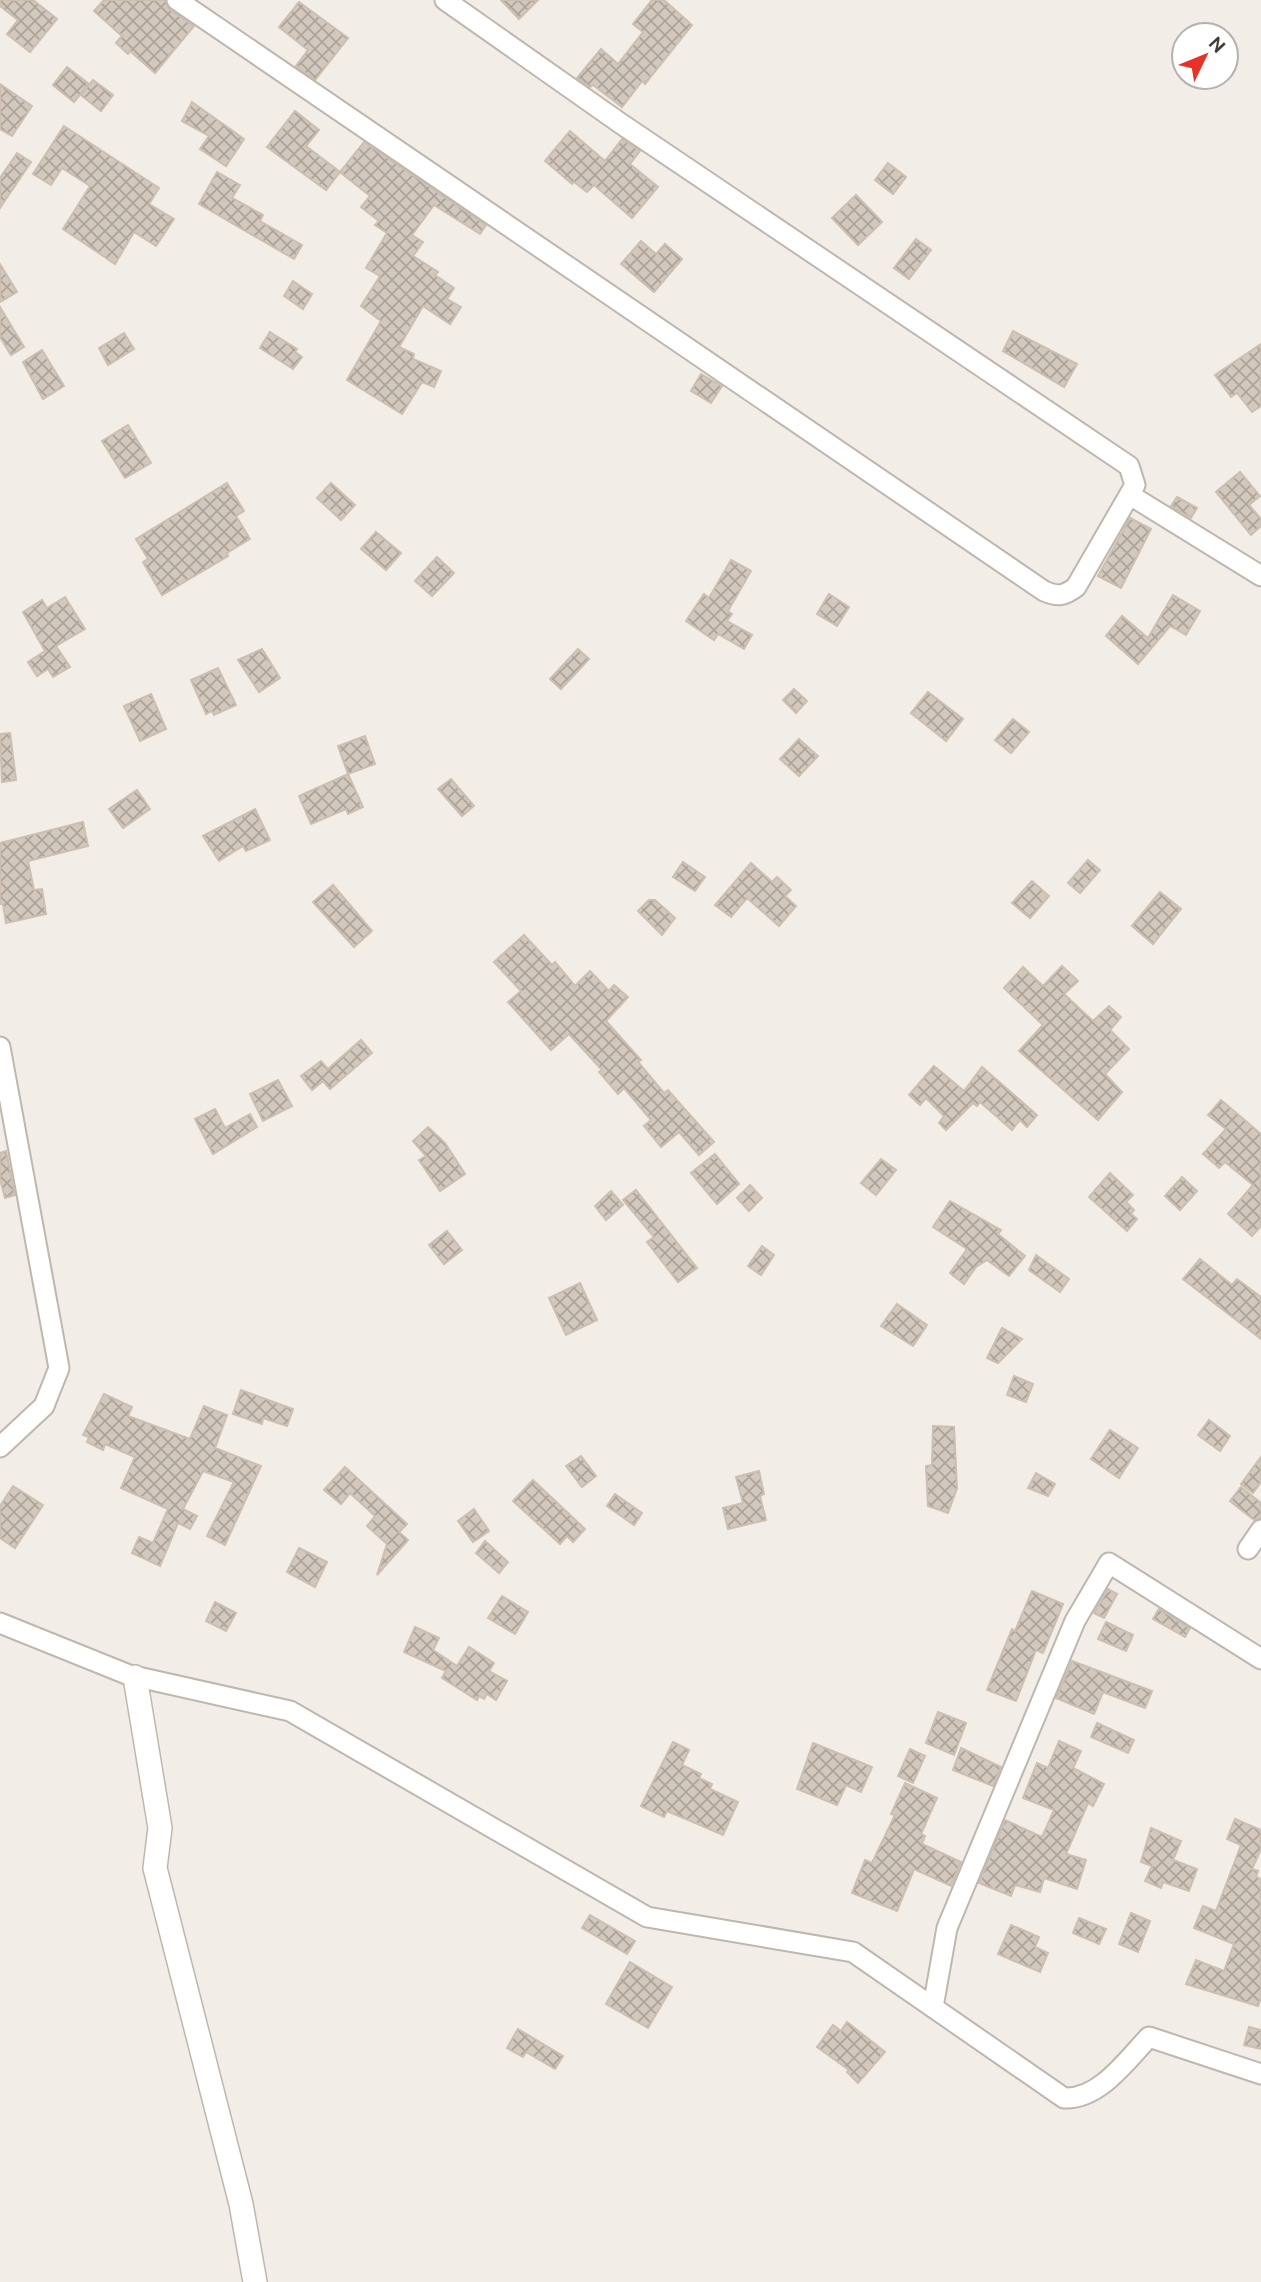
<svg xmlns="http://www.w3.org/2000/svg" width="1261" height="2282" font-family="Ubuntu,sans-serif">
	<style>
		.building { fill: url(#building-cross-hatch); stroke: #ccbfb0; stroke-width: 2 }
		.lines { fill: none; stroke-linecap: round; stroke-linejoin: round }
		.minor-casing { stroke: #bfb7ad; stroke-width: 23 }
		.tertiary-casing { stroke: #bfb7ad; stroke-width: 26 }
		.minor { stroke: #fff; stroke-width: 19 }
		.tertiary { stroke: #fff; stroke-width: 23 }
	</style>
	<defs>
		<pattern id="building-cross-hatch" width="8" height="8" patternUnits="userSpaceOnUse" patternTransform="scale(1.75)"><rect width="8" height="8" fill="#d2c8bd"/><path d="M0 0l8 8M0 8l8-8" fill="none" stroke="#aca49a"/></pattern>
	</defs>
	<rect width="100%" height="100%" fill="#f2ede6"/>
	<g class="building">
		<polygon points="0,0 33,0 57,19 30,52 7,34 18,20 0,6"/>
		<polygon points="104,0 165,0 170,10 194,26 155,73 130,51 128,54 116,43 122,36 94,11"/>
		<polygon points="501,0 538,0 519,19"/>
		<polygon points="652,0 664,0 692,25 645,84 642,81 622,107 593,85 590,87 577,78 601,49 618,64 643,32 633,24"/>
		<polygon points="299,2 348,38 315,80 296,66 308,50 279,27"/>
		<polygon points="67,67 89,84 74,102 53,85"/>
		<polygon points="93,80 113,95 101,111 81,95"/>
		<polygon points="0,84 32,106 12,136 0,129"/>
		<polygon points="192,102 244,139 226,166 200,149 209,136 182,121"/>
		<polygon points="295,111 319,130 306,146 340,172 326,190 267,147"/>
		<polygon points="64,126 159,188 149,204 174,219 156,246 134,232 115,264 63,229 90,186 62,168 51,185 33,174"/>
		<polygon points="570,131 605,161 622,139 640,151 630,164 658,187 632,218 594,185 587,192 574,182 572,184 545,161"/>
		<polygon points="364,142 486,225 480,234 434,205 412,235 423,242 413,256 438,272 435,275 454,288 447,299 461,307 450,324 423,306 399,347 414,354 413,359 441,371 434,387 422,382 402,414 347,380 381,321 361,306 380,276 366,268 387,233 375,225 379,221 361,207 370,196 340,172"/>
		<polygon points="17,153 31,162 0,208 0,178"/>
		<polygon points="888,163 906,177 893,194 875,180"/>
		<polygon points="217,172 240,185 232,198 263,215 260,221 302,245 294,259 199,204"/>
		<polygon points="856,195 882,222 858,245 832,218"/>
		<polygon points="916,239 931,250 909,279 894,268"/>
		<polygon points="641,241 656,254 665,244 682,259 654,292 621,264"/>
		<polygon points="0,264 17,292 0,302"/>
		<polygon points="293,281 312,294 303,309 284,296"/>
		<polygon points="0,307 24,347 11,355 0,337"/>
		<polygon points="1013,331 1077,364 1064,387 1003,351"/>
		<polygon points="270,332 297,349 295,352 302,357 293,369 260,348"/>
		<polygon points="124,333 134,349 108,365 99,348"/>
		<polygon points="1261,344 1261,406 1252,412 1237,393 1231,397 1215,375"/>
		<polygon points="42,350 64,386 43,399 23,362"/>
		<polygon points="701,374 722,386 711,403 691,391"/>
		<polygon points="128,425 151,463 125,478 102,441"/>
		<polygon points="1240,472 1260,496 1249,505 1261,519 1261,526 1251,535 1216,492"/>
		<polygon points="227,483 244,511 236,516 250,539 227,553 228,556 162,595 143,562 148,559 136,539"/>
		<polygon points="331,483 355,505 341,520 317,498"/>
		<polygon points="1177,497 1197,508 1191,518 1171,506"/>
		<polygon points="1130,518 1151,529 1121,588 1098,576"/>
		<polygon points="376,532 401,553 386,570 361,549"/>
		<polygon points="437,557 454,573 432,596 415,581"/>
		<polygon points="731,560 751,571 728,611 732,614 727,621 752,635 744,649 718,634 714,640 686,621 704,594 709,598"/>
		<polygon points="829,594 849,607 837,626 817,614"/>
		<polygon points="1173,595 1200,611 1186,635 1170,626 1138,664 1106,636 1122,616 1148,638"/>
		<polygon points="65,597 85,629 56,646 70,667 53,677 48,669 37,676 28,662 45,651 23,612 42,600 47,608"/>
		<polygon points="262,649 280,678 259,692 238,660"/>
		<polygon points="578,649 589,659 561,689 550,679"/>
		<polygon points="218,668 236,705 214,715 212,711 206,714 191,680"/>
		<polygon points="794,689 807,701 796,713 783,700"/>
		<polygon points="928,692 963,719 946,741 911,713"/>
		<polygon points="151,694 166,729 140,741 124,706"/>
		<polygon points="1013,719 1029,732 1011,753 995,740"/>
		<polygon points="10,733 16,780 2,782 0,734"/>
		<polygon points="365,736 375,764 348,774 338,746"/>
		<polygon points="799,739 818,756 799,776 780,759"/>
		<polygon points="348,774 363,807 348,814 346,809 311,824 299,796"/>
		<polygon points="451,779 474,806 462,816 438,789"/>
		<polygon points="137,790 150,809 123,828 109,809"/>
		<polygon points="255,809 270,840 246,851 243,846 219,861 203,836"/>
		<polygon points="83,822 88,846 28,861 34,890 42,889 46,914 6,923 3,904 0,904 0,843"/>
		<polygon points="1088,860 1100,870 1080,893 1068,883"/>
		<polygon points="683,862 705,877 695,891 673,877"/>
		<polygon points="751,863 772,882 777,877 791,890 785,896 796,906 779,926 747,898 731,917 715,905"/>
		<polygon points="1032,881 1049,896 1030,918 1012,903"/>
		<polygon points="333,885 372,931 354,947 313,902"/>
		<polygon points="1160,892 1181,909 1153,944 1132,926"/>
		<polygon points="649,900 655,900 675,918 662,935 638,911"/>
		<polygon points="524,935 552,965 555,962 575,986 590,971 609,991 614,985 628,997 606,1021 641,1060 638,1062 664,1093 668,1090 714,1142 699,1155 679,1132 661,1147 644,1126 651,1120 624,1088 618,1094 599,1072 602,1070 569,1034 551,1050 508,1002 521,991 494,962"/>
		<polygon points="1062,966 1078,981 1064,994 1093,1021 1109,1006 1121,1017 1110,1030 1129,1049 1105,1074 1122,1092 1098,1120 1019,1051 1043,1025 1004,988 1023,967 1043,986"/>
		<polygon points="361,1040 372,1053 330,1089 323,1081 312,1090 301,1076 321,1061 328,1069"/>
		<polygon points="934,1066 964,1091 982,1067 1037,1115 1027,1127 1020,1120 1012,1130 980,1102 977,1106 973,1103 946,1130 939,1123 944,1116 926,1098 920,1105 909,1095"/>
		<polygon points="278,1080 292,1106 263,1121 250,1094"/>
		<polygon points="1221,1100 1261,1134 1261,1226 1252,1236 1228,1214 1253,1185 1225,1162 1219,1168 1203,1154 1226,1129 1208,1115"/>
		<polygon points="215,1109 225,1128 250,1114 257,1127 213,1154 195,1119"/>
		<polygon points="428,1127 445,1143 465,1174 440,1191 419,1160 426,1156 413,1141"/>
		<polygon points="6,1151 15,1195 5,1198 0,1179 0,1153"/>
		<polygon points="715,1154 739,1184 717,1204 691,1173"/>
		<polygon points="881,1159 896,1170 876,1195 861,1183"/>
		<polygon points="1110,1173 1133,1195 1126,1202 1134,1210 1131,1214 1137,1219 1127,1231 1089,1197"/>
		<polygon points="1182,1177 1197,1191 1180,1210 1165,1196"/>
		<polygon points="750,1185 762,1198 749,1211 737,1198"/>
		<polygon points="636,1190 697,1268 678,1282 647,1242 654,1237 623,1200"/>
		<polygon points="611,1191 623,1205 606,1220 595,1206"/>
		<polygon points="950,1201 1001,1230 998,1234 1025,1256 1009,1276 987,1260 976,1267 964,1284 950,1273 967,1249 933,1227"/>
		<polygon points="447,1231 462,1250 444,1264 429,1245"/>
		<polygon points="762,1246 774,1255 761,1275 748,1266"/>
		<polygon points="1036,1255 1069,1279 1060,1292 1029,1270"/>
		<polygon points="1200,1259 1232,1285 1237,1279 1261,1297 1261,1339 1183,1279"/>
		<polygon points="580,1283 597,1320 566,1335 549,1298"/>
		<polygon points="897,1304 927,1325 913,1346 881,1326"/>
		<polygon points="1002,1328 1022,1339 998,1363 987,1358"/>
		<polygon points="1014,1376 1033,1384 1026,1402 1007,1395"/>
		<polygon points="241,1390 293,1409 287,1426 263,1418 262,1424 233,1414"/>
		<polygon points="104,1394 132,1407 128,1416 190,1439 204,1406 227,1415 215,1448 261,1466 225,1545 207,1536 234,1482 203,1471 183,1509 197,1516 190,1529 178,1523 160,1566 132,1553 139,1537 153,1543 168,1509 121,1488 135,1457 105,1444 103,1450 87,1442 89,1437 83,1435"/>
		<polygon points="1209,1420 1230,1436 1220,1451 1198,1435"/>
		<polygon points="933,1426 954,1427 957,1488 948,1513 928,1506 926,1466 932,1465"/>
		<polygon points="1110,1430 1138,1448 1119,1478 1091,1459"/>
		<polygon points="581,1456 596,1476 582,1487 566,1466"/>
		<polygon points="1261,1457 1261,1482 1253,1493 1241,1484"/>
		<polygon points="345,1467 407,1524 399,1532 408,1540 377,1575 387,1544 367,1526 375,1516 350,1493 341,1504 324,1490"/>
		<polygon points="759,1471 764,1494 760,1496 766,1520 728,1529 723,1508 743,1503 736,1477"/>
		<polygon points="1036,1473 1055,1484 1048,1496 1028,1488"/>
		<polygon points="533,1480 585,1529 573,1542 567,1536 560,1544 513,1501"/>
		<polygon points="13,1486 43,1505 15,1548 0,1538 0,1506"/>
		<polygon points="1241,1487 1261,1503 1261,1518 1254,1520 1230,1501"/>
		<polygon points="615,1494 642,1513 634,1525 607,1506"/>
		<polygon points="474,1509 489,1531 473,1542 458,1521"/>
		<polygon points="485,1541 508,1562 499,1573 476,1553"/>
		<polygon points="299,1548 327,1562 315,1587 287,1572"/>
		<polygon points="1108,1589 1117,1594 1104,1618 1094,1613"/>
		<polygon points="1032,1591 1063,1604 1043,1653 1036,1650 1016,1701 987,1690 1012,1629 1015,1631"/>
		<polygon points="502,1596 528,1612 515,1634 488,1618"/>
		<polygon points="215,1602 236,1613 226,1631 206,1621"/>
		<polygon points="1159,1609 1190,1628 1185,1637 1153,1619"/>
		<polygon points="1106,1622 1133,1635 1126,1651 1098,1639"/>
		<polygon points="415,1627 439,1638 433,1650 457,1666 469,1647 494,1663 489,1671 507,1681 496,1700 487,1694 484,1699 479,1696 477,1700 442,1678 446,1671 404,1652"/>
		<polygon points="1072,1661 1152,1691 1145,1708 1103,1692 1094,1714 1056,1698"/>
		<polygon points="938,1712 966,1723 954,1755 926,1743"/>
		<polygon points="1097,1723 1134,1740 1128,1753 1091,1737"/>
		<polygon points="1059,1741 1081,1751 1073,1768 1104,1784 1093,1806 1088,1803 1066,1854 1086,1860 1077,1889 1044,1878 1040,1892 1015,1885 1011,1896 979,1883 1005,1820 1042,1837 1054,1810 1023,1798 1037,1763 1048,1768"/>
		<polygon points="673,1742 689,1750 682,1765 701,1774 699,1778 712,1784 710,1789 738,1802 723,1835 667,1811 664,1817 641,1806"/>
		<polygon points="813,1743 872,1767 861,1792 846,1785 837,1805 797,1789"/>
		<polygon points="961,1748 1001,1767 993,1786 953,1770"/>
		<polygon points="910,1749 925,1756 913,1783 898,1776"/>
		<polygon points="905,1783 937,1798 921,1834 925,1836 922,1844 961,1862 951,1886 914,1869 897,1911 852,1893 865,1860 872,1863 895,1815 891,1814"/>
		<polygon points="1235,1819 1261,1830 1261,1849 1252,1869 1258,1871 1256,1877 1261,1879 1261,1998 1258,2006 1186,1984 1196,1960 1224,1971 1234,1944 1194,1928 1203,1906 1216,1911 1241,1845 1227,1839"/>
		<polygon points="1151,1828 1181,1841 1173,1860 1197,1869 1189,1891 1163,1882 1161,1888 1145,1881 1152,1866 1141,1862"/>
		<polygon points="1131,1913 1150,1921 1138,1952 1119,1944"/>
		<polygon points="590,1915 635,1941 627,1954 582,1928"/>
		<polygon points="1079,1918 1106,1929 1099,1944 1073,1933"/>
		<polygon points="1011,1925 1039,1937 1035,1947 1048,1953 1040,1972 998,1954"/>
		<polygon points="630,1962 672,1987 648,2028 606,2004"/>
		<polygon points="847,2022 885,2052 858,2083 847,2072 849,2070 817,2047 833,2025 841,2031"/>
		<polygon points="1249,2027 1261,2030 1261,2049 1244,2045"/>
		<polygon points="518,2029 563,2056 555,2069 526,2052 523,2057 507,2048"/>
	</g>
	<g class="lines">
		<g class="minor-casing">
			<g id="minor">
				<path d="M 177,0 L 1044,591 C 1058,597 1064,596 1076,587 L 1135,485 L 1129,466 L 620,123 L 445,0"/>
				<polyline points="1130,495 1261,576"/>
				<polyline points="0,1047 59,1368 44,1406 0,1447"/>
				<polyline points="1248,1549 1261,1530"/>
				<path d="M 0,1623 L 129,1675 L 290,1711 L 647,1917 L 853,1952 L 1064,2098 C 1099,2100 1127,2060 1149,2037 L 1261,2074"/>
				<polyline points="933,2007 947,1928 1075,1621 1109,1563 1261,1659"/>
			</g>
		</g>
		<g class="tertiary-casing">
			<polyline id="tertiary" points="135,1677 160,1828 155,1868 241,2204 255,2282"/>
		</g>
		<use href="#minor" class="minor"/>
		<use href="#tertiary" class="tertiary"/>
	</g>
	<g transform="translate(1205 56) rotate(47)"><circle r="33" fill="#ffffff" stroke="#b4b1af" stroke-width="2"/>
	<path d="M0-5L12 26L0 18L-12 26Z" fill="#e83227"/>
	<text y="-10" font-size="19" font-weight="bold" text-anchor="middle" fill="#443d36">N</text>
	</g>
</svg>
